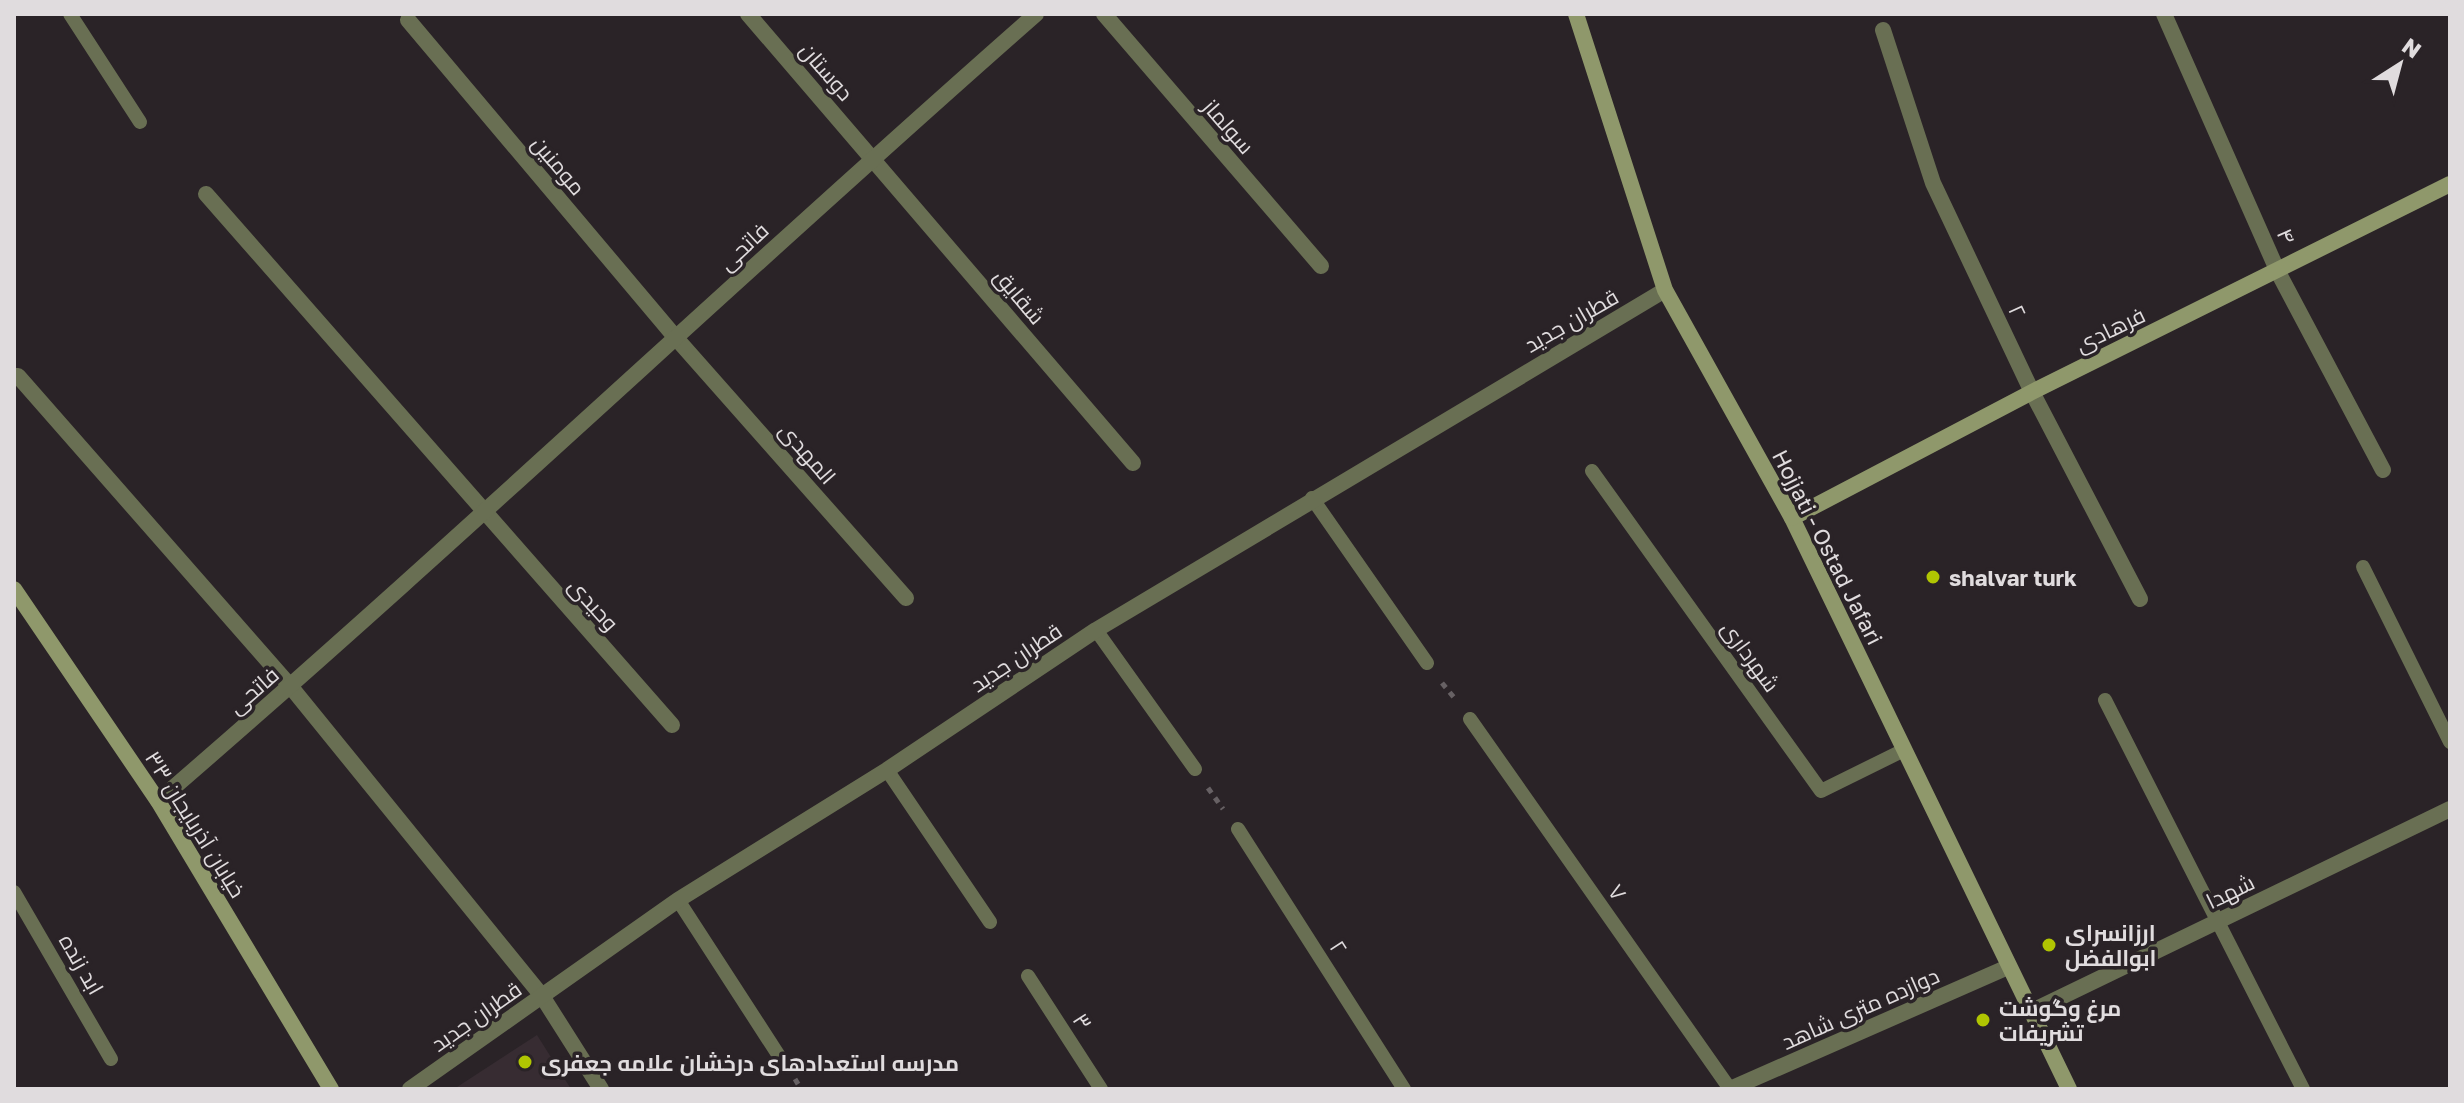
<svg xmlns="http://www.w3.org/2000/svg" width="2464" height="1103" font-family="'Golos Text',Cairo,sans-serif">
	<style>
		.built { fill: #372c32 }
		.lines { fill: none; stroke-linecap: round; stroke-linejoin: round }
		.path { stroke: #676164; stroke-width: 5; stroke-dasharray: 6 6; stroke-linecap: butt }
		.lane { stroke: #696f53; stroke-width: 14 }
		.street { stroke: #696f53; stroke-width: 16 }
		.secondary { stroke: #8f986b; stroke-width: 16 }
		.poi-dot { fill: #b0c502; stroke: #2a2327; stroke-width: 3 }
		.labels { text-anchor: middle; dominant-baseline: central; stroke-width: 7; stroke-linejoin: round; paint-order: stroke }
		.street-label { font-size: 22px; fill: #e0dcde; stroke: #2a2327 }
		.poi-label { font-size: 22px; font-weight: bold; fill: #e0dcde; stroke: #2a2327; text-anchor: start }
	</style>
	<rect width="100%" height="100%" fill="#2a2327"/>
	<polygon class="built" points="537,1035 571,1089 454,1089"/>
	<g class="lines">
		<g class="path">
			<polyline points="1442,683 1456,700"/>
			<polyline points="1208,788 1223,809"/>
			<polyline points="795,1079 801,1089"/>
		</g>
		<g class="lane">
			<polyline points="70,14 140,122"/>
			<polyline points="1592,471 1821,791 1904,750"/>
			<polyline points="1312,498 1427,663"/>
			<polyline points="2363,567 2450,742"/>
			<polyline points="1096,630 1195,769"/>
			<polyline points="2105,700 2303,1089"/>
			<polyline points="1470,719 1730,1089"/>
			<polyline points="887,770 990,922"/>
			<polyline points="1238,829 1404,1089"/>
			<polyline points="14,892 111,1059"/>
			<polyline points="678,900 781,1059"/>
			<polyline points="1028,976 1101,1089"/>
		</g>
		<g class="street">
			<polyline points="748,14 1133,463"/>
			<polyline points="1104,14 1321,266"/>
			<polyline points="2164,14 2278,272 2383,470"/>
			<polyline points="408,20 676,338 906,598"/>
			<polyline points="1883,30 1933,183 2032,392 2140,599"/>
			<polyline points="206,194 672,725"/>
			<polyline points="14,376 18,376 291,687 542,996 601,1089"/>
			<path d="M 158,801 C 456,544 741,273 1036,14"/>
			<polyline points="2030,1012 2450,809"/>
			<polyline points="410,1089 678,900 887,770 1096,630 1665,290"/>
			<polyline points="1730,1089 2008,967"/>
		</g>
		<g class="secondary">
			<polyline points="1576,14 1665,290 1792,518 2069,1089"/>
			<polyline points="1792,518 2032,392 2450,184"/>
			<polyline points="14,589 158,801 331,1089"/>
		</g>
	</g>
	<g class="poi-dot">
		<circle cx="1933" cy="577" r="8"/>
		<circle cx="2049" cy="945" r="8"/>
		<circle cx="1983" cy="1020" r="8"/>
		<circle cx="525" cy="1062" r="8"/>
	</g>
	<g class="labels">
		<g class="street-label">
			<text transform="translate(827 71) rotate(49)">دوستان</text>
			<text transform="translate(1229 126) rotate(49)">سولماز</text>
			<text transform="translate(559 165) rotate(50)">مومنین</text>
			<text transform="translate(2287 236) rotate(66)">۴</text>
			<text transform="translate(743 246) rotate(-43)">فاتحی</text>
			<text transform="translate(1020 296) rotate(50)">شقایق</text>
			<text transform="translate(2018 311) rotate(65)">۲</text>
			<text transform="translate(1571 320) rotate(-30)">قطران جدید</text>
			<text transform="translate(2110 329) rotate(-26)">فرهادی</text>
			<text transform="translate(808 453) rotate(49)">المهدی</text>
			<text transform="translate(1828 547) rotate(63)">Hojjati - Ostad Jafari</text>
			<text transform="translate(594 604) rotate(48)">وحیدی</text>
			<text transform="translate(1751 656) rotate(54)">شهرداری</text>
			<text transform="translate(1016 657) rotate(-34)">قطران جدید</text>
			<text transform="translate(253 690) rotate(-41)">فاتحی</text>
			<text transform="translate(196 824) rotate(58)">خیابان آذربایجان ۳۳</text>
			<text transform="translate(2230 891) rotate(-26)">شهدا</text>
			<text transform="translate(1618 892) rotate(55)">۷</text>
			<text transform="translate(1339 947) rotate(57)">۲</text>
			<text transform="translate(82 964) rotate(60)">ابد زنده</text>
			<text transform="translate(1860 1008) rotate(-24)">دوازده متری شاهد</text>
			<text transform="translate(476 1016) rotate(-35)">قطران جدید</text>
			<text transform="translate(1083 1021) rotate(57)">۳</text>
		</g>
		<g class="poi-label">
			<text x="1949" y="577">shalvar turk</text>
			<text x="2065" y="932">ارزانسرای<tspan x="2065" dy="25">ابوالفضل</tspan></text>
			<text x="1999" y="1007">مرغ وگوشت<tspan x="1999" dy="25">تشریفات</tspan></text>
			<text x="541" y="1062">مدرسه استعدادهای درخشان علامه جعفری</text>
		</g>
	</g>
	<rect width="2464" height="1103" fill="none" stroke="#e0dcde" stroke-width="32"/>
	<g transform="translate(2400 64) rotate(36)" stroke="#2a2327" stroke-width="6" paint-order="stroke">
	<path d="M0-6L14 30L0 20L-14 30Z" fill="#e0dcde"/>
	<text y="-12" font-size="22" font-weight="bold" text-anchor="middle" fill="#e0dcde">N</text>
	</g>
</svg>
